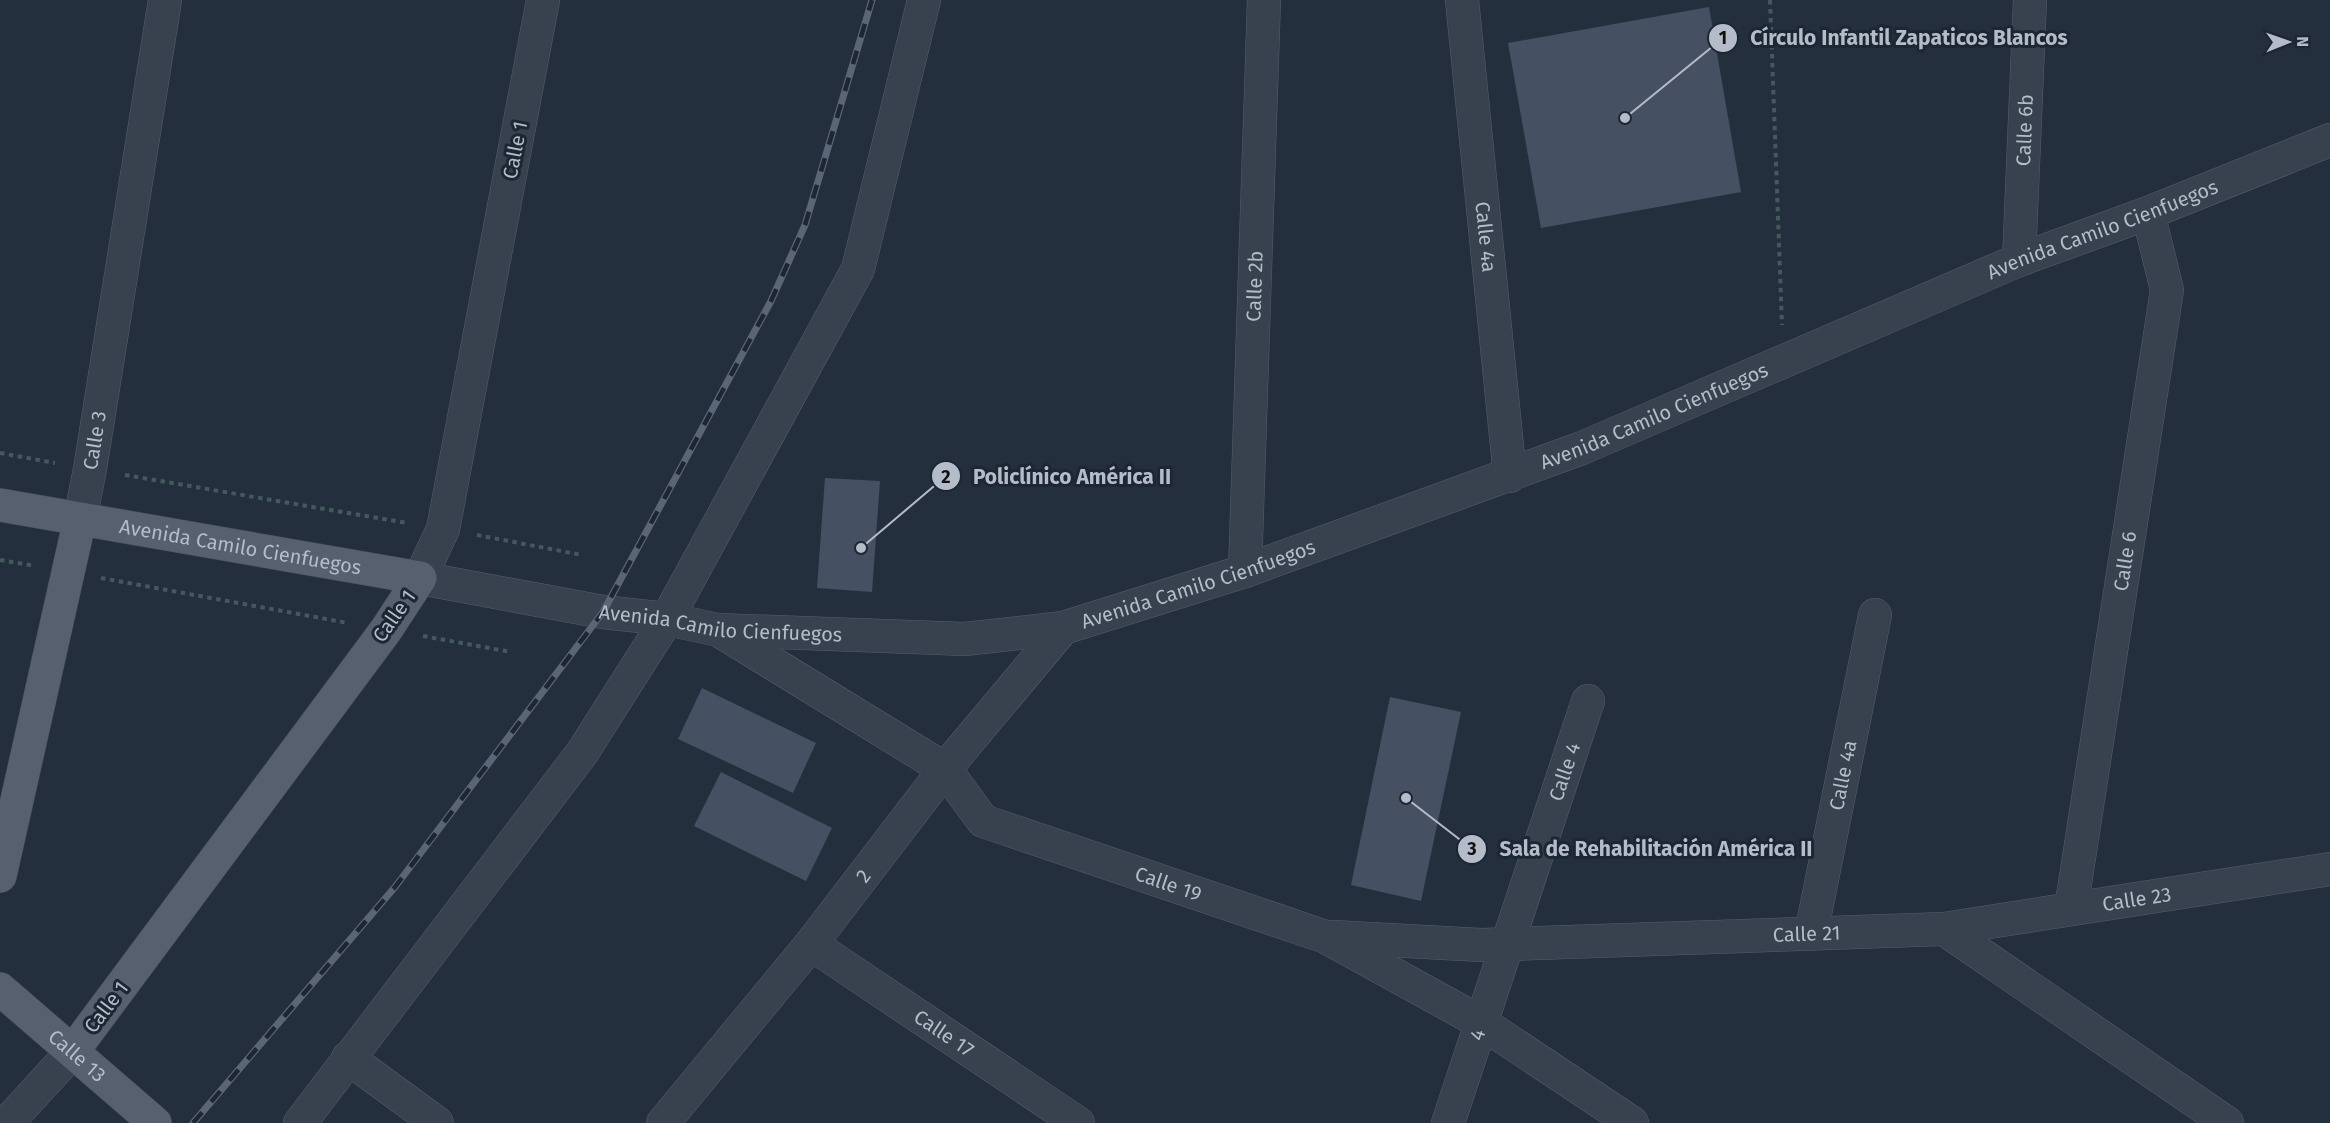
<svg xmlns="http://www.w3.org/2000/svg" width="2330" height="1123" font-family="'Fira Sans',sans-serif">
	<style>
		.building { fill: #455162 }
		.lines { fill: none; stroke-linecap: round; stroke-linejoin: round }
		.minor-casing { stroke: #565f6c; stroke-width: 34 }
		.major-casing { stroke: #414a57; stroke-width: 34 }
		.path { stroke: #44595c; stroke-width: 4; stroke-dasharray: 4.5 4.5; stroke-linecap: butt }
		.minor { stroke: #38414e; stroke-width: 33 }
		.major { stroke: #56606e; stroke-width: 33 }
		.rail-casing { stroke: #5a6575; stroke-width: 7 }
		.rail { stroke: #1d2633; stroke-width: 4.5; stroke-dasharray: 14; stroke-linecap: butt }
		.labels { text-anchor: middle; dominant-baseline: central; stroke-width: 6; stroke-linejoin: round; paint-order: stroke }
		.street-label { font-size: 20px; fill: #b4bcc9; stroke: #1d2633 }
		.leader { fill: none; stroke: #b4bcc9; stroke-width: 2 }
		.callout-dot { fill: #b4bcc9; stroke: #1d2633; stroke-width: 2 }
		.mark-label { font-size: 18px; text-anchor: middle; font-weight: bold; fill: #111 }
		.callout-label { font-size: 21px; text-anchor: middle; font-weight: bold; fill: #b4bcc9; stroke: #1d2633; stroke-width: 6; stroke-linejoin: round; paint-order: stroke }
	</style>
	<rect width="100%" height="100%" fill="#242f3e"/>
	<g class="building">
		<polygon points="1709,7 1741,192 1541,228 1508,43"/>
		<polygon points="825,478 880,481 872,592 817,588"/>
		<polygon points="702,688 816,743 793,793 678,739"/>
		<polygon points="1390,697 1461,712 1421,901 1351,885"/>
		<polygon points="721,772 832,828 806,881 694,826"/>
	</g>
	<g class="lines">
		<g class="minor-casing">
			<g id="minor">
				<path id="s1" d="M 543,0 L 443,529 L 420,578 L 603,612 L 667,619 L 718,630 L 965,639 L 1063,628 L 1245,571 L 1582,448 L 2019,260 L 2148,213 L 2330,140"/>
				<path id="s2" d="M 1462,0 L 1510,476"/>
				<path id="s3" d="M 2019,260 L 2030,0"/>
				<path id="s4" d="M 80,519 L 90,469 L 165,0"/>
				<path id="s5" d="M 1245,571 L 1264,0"/>
				<path id="s6" d="M 720,631 L 945,769 L 983,821 L 1326,937 L 1482,1023 L 1632,1123"/>
				<path id="s7" d="M 2071,909 L 2167,290 L 2148,213"/>
				<path id="s8" d="M 1944,929 L 2330,869"/>
				<path id="s9" d="M 1811,934 L 1875,615"/>
				<path id="s10" d="M 1333,937 L 1481,945 L 1944,929 L 2227,1123"/>
				<path id="s11" d="M 811,944 L 1078,1123"/>
				<polyline points="348,1058 437,1123"/>
				<polyline points="7,1123 73,1051"/>
				<polyline points="300,1123 582,753 667,619 858,269 924,0"/>
				<path id="s12" d="M 663,1123 L 811,944 L 945,769 L 1063,628"/>
				<path id="s13" d="M 1448,1123 L 1588,701"/>
			</g>
		</g>
		<g class="major-casing">
			<g id="major">
				<path id="s14" d="M 0,505 L 420,578 L 386,630 L 73,1051"/>
				<polyline points="0,876 80,519"/>
				<path id="s15" d="M 0,989 L 155,1123"/>
			</g>
		</g>
		<g class="path">
			<polyline points="1770,0 1782,325"/>
			<polyline points="0,453 55,463"/>
			<polyline points="125,475 407,523"/>
			<polyline points="477,535 582,555"/>
			<polyline points="0,560 35,566"/>
			<polyline points="101,578 348,623"/>
			<polyline points="423,636 511,652"/>
		</g>
		<use href="#minor" class="minor"/>
		<use href="#major" class="major"/>
		<g class="rail-casing">
			<polyline id="rail" points="193,1123 395,887 603,612 771,301 805,225 872,0"/>
		</g>
		<use href="#rail" class="rail"/>
	</g>
	<g class="labels">
		<g class="street-label">
			<text stroke="none"><textPath href="#s3" startOffset="130">Calle 6b</textPath></text>
			<text transform="translate(515 150) rotate(-79)">Calle 1</text>
			<text stroke="none"><textPath href="#s1" startOffset="2355">Avenida Camilo Cienfuegos</textPath></text>
			<text stroke="none"><textPath href="#s2" startOffset="238">Calle 4a</textPath></text>
			<text stroke="none"><textPath href="#s5" startOffset="285">Calle 2b</textPath></text>
			<text stroke="none"><textPath href="#s1" startOffset="1869">Avenida Camilo Cienfuegos</textPath></text>
			<text stroke="none"><textPath href="#s4" startOffset="80">Calle 3</textPath></text>
			<text stroke="none"><textPath href="#s14" startOffset="244">Avenida Camilo Cienfuegos</textPath></text>
			<text stroke="none"><textPath href="#s7" startOffset="352">Calle 6</textPath></text>
			<text stroke="none"><textPath href="#s1" startOffset="1383">Avenida Camilo Cienfuegos</textPath></text>
			<text transform="translate(394 616) rotate(-55)">Calle 1</text>
			<text stroke="none"><textPath href="#s1" startOffset="897">Avenida Camilo Cienfuegos</textPath></text>
			<text stroke="none"><textPath href="#s13" startOffset="370">Calle 4</textPath></text>
			<text stroke="none"><textPath href="#s9" startOffset="162">Calle 4a</textPath></text>
			<text stroke="none"><textPath href="#s12" startOffset="318">2</textPath></text>
			<text stroke="none"><textPath href="#s6" startOffset="524">Calle 19</textPath></text>
			<text stroke="none"><textPath href="#s8" startOffset="195">Calle 23</textPath></text>
			<text stroke="none"><textPath href="#s10" startOffset="474">Calle 21</textPath></text>
			<text transform="translate(106 1007) rotate(-53)">Calle 1</text>
			<text stroke="none"><textPath href="#s11" startOffset="160">Calle 17</textPath></text>
			<text stroke="none"><textPath href="#s13" startOffset="93">4</textPath></text>
			<text stroke="none"><textPath href="#s15" startOffset="102">Calle 13</textPath></text>
		</g>
	</g>
	<path class="leader" d="M1625 118L1723 38M861 548L946 476M1406 798L1472 849"/>
	<g class="callout-dot">
		<circle cx="1625" cy="118" r="6"/>
		<circle cx="861" cy="548" r="6"/>
		<circle cx="1406" cy="798" r="6"/>
		<circle cx="1723" cy="38" r="15"/>
		<circle cx="946" cy="476" r="15"/>
		<circle cx="1472" cy="849" r="15"/>
	</g>
	<g class="mark-label">
		<text x="1723" y="44">1</text>
		<text x="946" y="483">2</text>
		<text x="1472" y="855">3</text>
	</g>
	<g class="callout-label">
		<text x="1909" y="45">Círculo Infantil Zapaticos Blancos</text>
		<text x="1072" y="484">Policlínico América II</text>
		<text x="1656" y="856">Sala de Rehabilitación América II</text>
	</g>
	<g transform="translate(2288 42) rotate(89)" stroke="#1d2633" stroke-width="4.5" paint-order="stroke">
	<path d="M0-4.5L10 22L0 15L-10 22Z" fill="#b4bcc9"/>
	<text y="-9" font-size="16" font-weight="bold" text-anchor="middle" fill="#b4bcc9">N</text>
	</g>
</svg>
